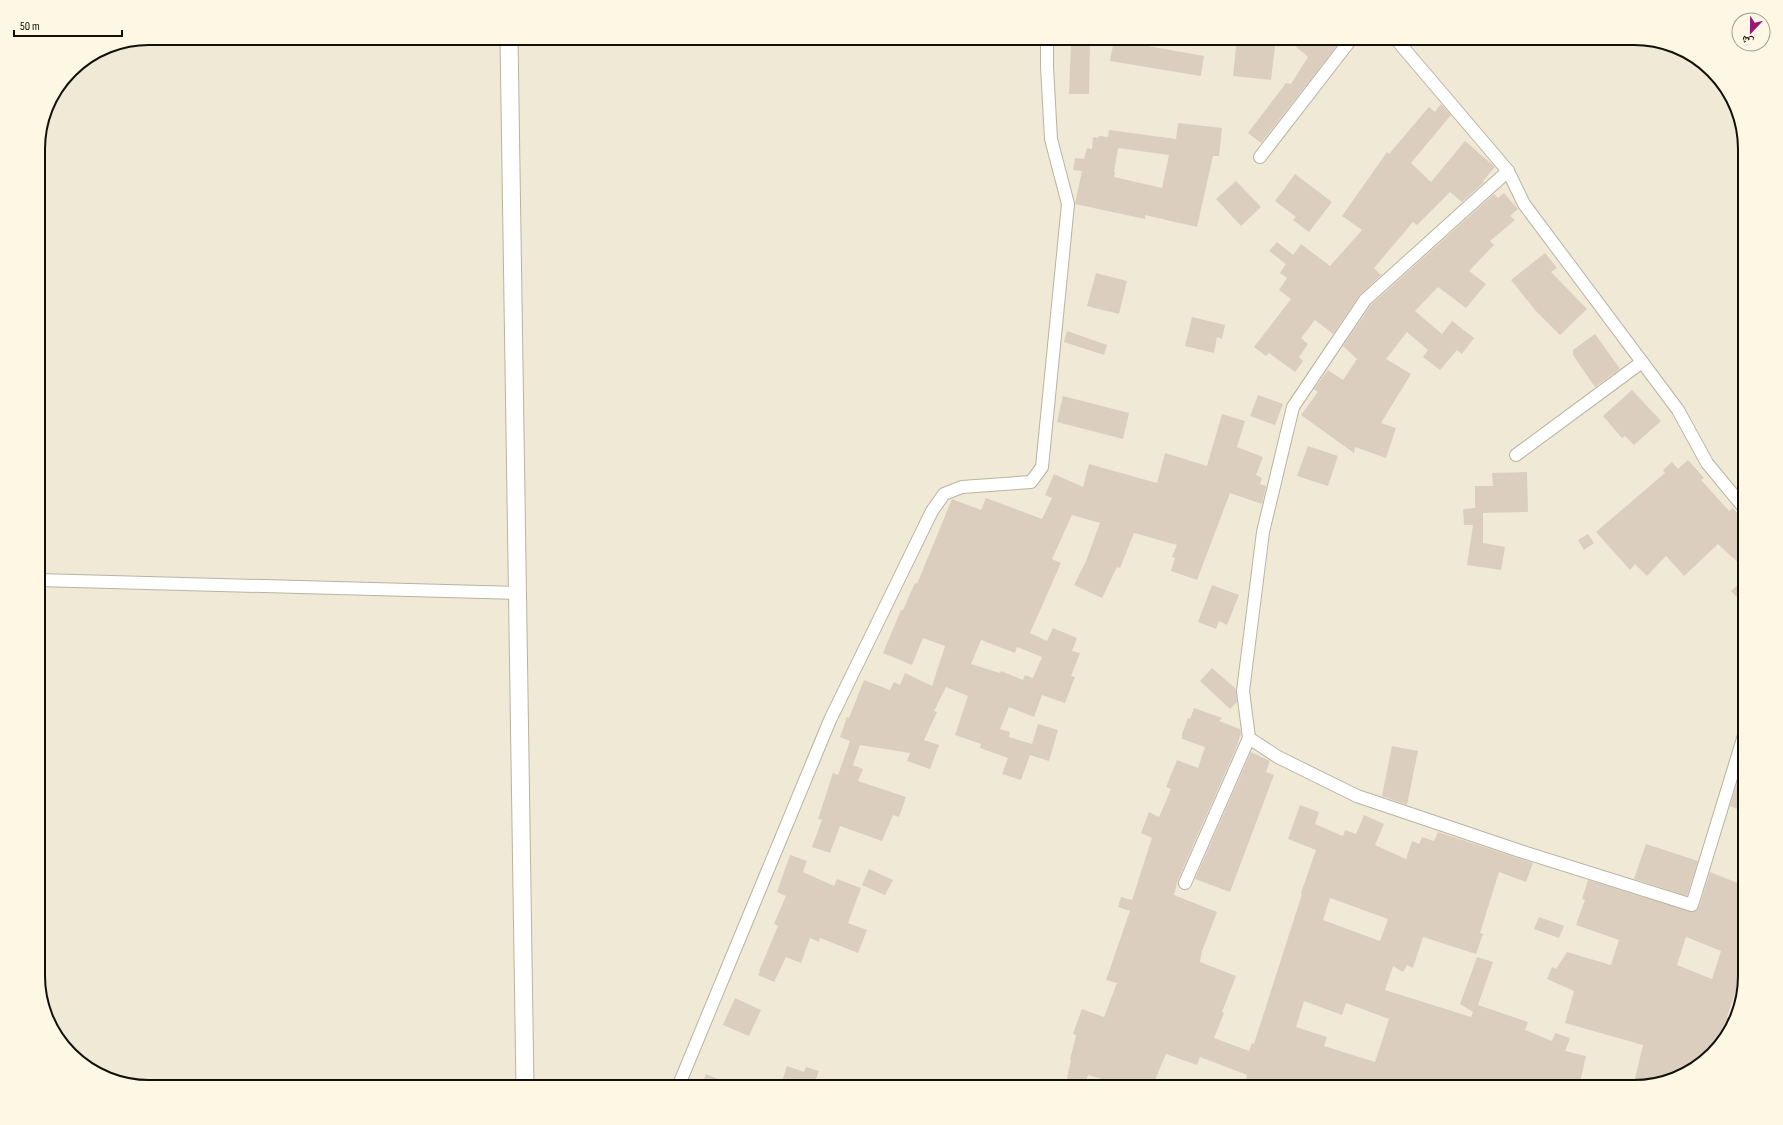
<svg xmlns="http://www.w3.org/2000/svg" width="1783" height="1125" font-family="'Sofia Sans Condensed','Noto Naskh Arabic',sans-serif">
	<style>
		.building { fill: #dccebe; fill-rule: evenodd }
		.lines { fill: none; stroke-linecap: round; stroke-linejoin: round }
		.minor-casing { stroke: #b9b3a1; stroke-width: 14 }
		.secondary-casing { stroke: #b9b3a1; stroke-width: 19 }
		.minor { stroke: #fff; stroke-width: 12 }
		.secondary { stroke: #fff; stroke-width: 17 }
		.rim { fill: none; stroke: #121009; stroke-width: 2 }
	</style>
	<rect width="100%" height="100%" fill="#f0e9d6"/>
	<g class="building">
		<polygon points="1237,38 1276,38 1271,80 1233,76"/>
		<polygon points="1300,38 1343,38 1261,143 1248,133 1286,83 1291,84 1308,57 1294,45"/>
		<polygon points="1114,40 1204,56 1201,76 1110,61"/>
		<polygon points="1071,42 1090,42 1089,94 1069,94"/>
		<polygon points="1441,104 1451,115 1411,163 1431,182 1465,141 1495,167 1483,181 1484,182 1462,202 1450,192 1417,225 1413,222 1374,268 1381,275 1359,296 1333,334 1315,320 1301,338 1308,344 1299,357 1303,361 1295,372 1269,353 1266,356 1254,347 1291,299 1279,290 1287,278 1280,273 1286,264 1269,251 1277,242 1293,255 1301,244 1330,266 1362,230 1342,216 1387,152 1389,154 1429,107 1435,112"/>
		<path d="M 1178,123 L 1222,128 L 1219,156 L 1213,156 L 1197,227 L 1145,215 L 1145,219 L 1075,204 L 1082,171 L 1073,170 L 1075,158 L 1084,159 L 1087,148 L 1092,149 L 1093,137 L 1098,138 L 1099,136 L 1108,137 L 1109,130 L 1176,139 ZM 1118,148 L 1169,155 L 1162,188 L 1114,177 L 1115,172 L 1114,172 Z"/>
		<polygon points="1295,174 1332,202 1309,232 1293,220 1296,217 1275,201"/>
		<polygon points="1236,181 1261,207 1241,226 1216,199"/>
		<polygon points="1504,193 1518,209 1510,216 1515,220 1490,241 1494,245 1469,271 1486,284 1466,308 1438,287 1415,311 1442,334 1452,321 1474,338 1462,354 1457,350 1440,370 1423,357 1428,350 1407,332 1386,359 1411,374 1381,423 1396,428 1386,458 1355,447 1354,453 1301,415 1318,392 1314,389 1328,370 1343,380 1357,359 1343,346 1371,305 1494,194 1498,198"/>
		<polygon points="1545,253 1557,268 1551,272 1587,309 1560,335 1535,310 1511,280"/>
		<polygon points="1096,273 1127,281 1119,314 1087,306"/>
		<polygon points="1192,317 1225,325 1222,339 1217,337 1214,353 1185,346"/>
		<polygon points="1067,331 1107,345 1104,355 1064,342"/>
		<polygon points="1595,334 1620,369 1595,387 1573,355 1573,350"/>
		<polygon points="1632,390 1661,421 1634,445 1625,436 1622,438 1603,416"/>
		<polygon points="1258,395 1283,404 1275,425 1250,416"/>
		<polygon points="1063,396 1129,413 1123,439 1057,422"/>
		<path d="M 1222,414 L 1245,421 L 1237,447 L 1263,457 L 1256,475 L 1262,478 L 1260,484 L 1266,486 L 1262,504 L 1230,493 L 1197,580 L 1171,571 L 1175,558 L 1172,557 L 1177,545 L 1134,533 L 1120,568 L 1117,567 L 1102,598 L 1074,585 L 1086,561 L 1100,523 L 1072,515 L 1052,559 L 1061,563 L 1030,633 L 1047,641 L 1053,628 L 1077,638 L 1072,651 L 1080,653 L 1071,676 L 1075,677 L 1065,703 L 1042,695 L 1034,717 L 1009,707 L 1000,729 L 1010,732 L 1009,737 L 1032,744 L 1038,724 L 1058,730 L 1049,761 L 1030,755 L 1021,780 L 1002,774 L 1008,758 L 980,748 L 981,744 L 955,735 L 968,696 L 946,687 L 934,711 L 937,712 L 924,740 L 939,745 L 930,769 L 907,761 L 910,753 L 860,745 L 853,765 L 863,769 L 858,781 L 906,797 L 899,817 L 893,815 L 882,841 L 840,826 L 830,853 L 812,847 L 822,820 L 818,819 L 833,773 L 838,775 L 850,741 L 840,737 L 847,717 L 849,718 L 864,680 L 890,690 L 894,682 L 900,685 L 905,673 L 932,686 L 945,646 L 923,638 L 912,665 L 883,653 L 901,610 L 903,610 L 915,583 L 917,584 L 952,499 L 981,510 L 986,498 L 1042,519 L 1052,498 L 1045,495 L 1054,474 L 1083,487 L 1089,464 L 1157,483 L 1165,453 L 1207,466 ZM 981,640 L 1015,653 L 1017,647 L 1042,657 L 1033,678 L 1025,675 L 1023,680 L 1001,671 L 1000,673 L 971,664 Z"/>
		<polygon points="1308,446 1338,456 1328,486 1297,476"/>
		<polygon points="1688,460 1704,478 1701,480 1729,511 1733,508 1745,523 1745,569 1718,544 1684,576 1666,556 1647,576 1635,564 1630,570 1596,532 1665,473 1663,470 1672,462 1678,469"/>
		<polygon points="1527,472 1528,512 1483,513 1483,543 1505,547 1501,570 1467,565 1473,525 1464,525 1463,509 1475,508 1475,486 1493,486 1492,473"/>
		<polygon points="1588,534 1594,543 1584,550 1578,540"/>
		<polygon points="1745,578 1745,605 1731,591"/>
		<polygon points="1212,585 1239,595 1227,625 1219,621 1216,629 1198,622"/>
		<polygon points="1212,668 1236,689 1237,702 1230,709 1200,681"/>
		<path d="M 1194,708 L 1222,718 L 1219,721 L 1240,729 L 1241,733 L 1237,746 L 1178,880 L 1174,895 L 1217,912 L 1202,951 L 1200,962 L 1236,976 L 1222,1012 L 1224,1013 L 1214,1038 L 1249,1051 L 1252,1043 L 1254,1044 L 1302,894 L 1301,893 L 1316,850 L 1288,839 L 1300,805 L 1319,812 L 1315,824 L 1343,836 L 1345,830 L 1356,834 L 1364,815 L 1384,824 L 1375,845 L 1406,859 L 1412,841 L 1419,844 L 1422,837 L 1434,841 L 1438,832 L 1533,863 L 1526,882 L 1499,872 L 1480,933 L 1483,934 L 1476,954 L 1423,937 L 1413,968 L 1407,965 L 1403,972 L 1393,966 L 1385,990 L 1471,1017 L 1473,1012 L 1460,1004 L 1477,957 L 1493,962 L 1478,1005 L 1528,1022 L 1525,1030 L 1552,1041 L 1555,1033 L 1570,1038 L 1565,1051 L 1586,1056 L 1579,1087 L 1244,1087 L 1247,1075 L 1200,1057 L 1197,1065 L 1166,1054 L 1152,1087 L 1114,1087 L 1116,1083 L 1088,1075 L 1085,1085 L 1083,1084 L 1082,1087 L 1065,1087 L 1071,1060 L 1070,1060 L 1076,1035 L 1073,1034 L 1082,1009 L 1104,1017 L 1117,983 L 1106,980 L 1130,911 L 1118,907 L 1121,897 L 1132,900 L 1152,838 L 1141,833 L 1149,812 L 1159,817 L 1171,789 L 1166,787 L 1177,760 L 1198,768 L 1205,747 L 1182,739 L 1182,734 L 1188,718 L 1190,719 ZM 1330,898 L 1388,919 L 1380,941 L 1323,920 ZM 1304,1001 L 1342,1015 L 1346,1003 L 1389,1019 L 1375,1062 L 1324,1046 L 1327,1037 L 1296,1027 Z"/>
		<polygon points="1392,746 1418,751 1407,805 1382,796"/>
		<polygon points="1251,752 1270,761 1266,772 1274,775 1230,892 1195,879"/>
		<polygon points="1745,758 1745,812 1730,806"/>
		<polygon points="1646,844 1698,861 1687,896 1634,879"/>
		<polygon points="790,855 807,861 803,872 834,886 837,879 861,888 848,923 867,930 858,953 820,938 819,942 810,938 801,963 786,957 774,982 758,975 760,971 759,971 778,926 774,924 786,896 777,892"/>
		<polygon points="869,869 893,880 885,895 862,885"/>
		<path d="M 1710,872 L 1745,886 L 1745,963 L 1727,1017 L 1732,1018 L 1726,1038 L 1690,1072 L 1633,1087 L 1643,1045 L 1565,1023 L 1574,991 L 1547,979 L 1552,967 L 1556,969 L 1567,952 L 1611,965 L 1619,940 L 1576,925 L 1585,900 L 1582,899 L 1588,880 L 1693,912 L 1699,907 ZM 1686,937 L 1721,951 L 1712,979 L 1677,965 Z"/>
		<polygon points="1539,917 1564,926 1559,938 1534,929"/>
		<polygon points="735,998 761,1010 749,1036 723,1025"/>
		<polygon points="787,1066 804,1072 806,1067 819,1071 813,1087 780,1087"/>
		<polygon points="706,1074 737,1087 701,1087"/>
	</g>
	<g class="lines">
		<g class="minor-casing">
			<g id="minor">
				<polyline points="1395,38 1508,171 1524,204 1678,410 1707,463 1745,509"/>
				<polyline points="1260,157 1352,38"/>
				<polyline points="1516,455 1642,362"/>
				<polyline points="38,580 519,593"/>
				<polyline points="1249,738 1278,757 1357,796 1520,851 1692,905 1745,732"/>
				<polyline points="1185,883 1249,738 1243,691 1263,532 1293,407 1365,300 1508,171"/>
				<polyline points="678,1087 830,720 932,511 944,494 962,487 1031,482 1042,467 1068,204 1051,139 1047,67 1047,38"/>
			</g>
		</g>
		<g class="secondary-casing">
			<polyline id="secondary" points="509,38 525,1087"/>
		</g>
		<use href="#minor" class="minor"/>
		<use href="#secondary" class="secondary"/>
	</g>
	<path d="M0 0H1783V1125H0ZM149 45H1634A104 104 0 0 1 1738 149V976A104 104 0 0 1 1634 1080H149A104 104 0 0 1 45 976V149A104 104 0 0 1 149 45Z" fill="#fdf7e3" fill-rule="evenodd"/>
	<path class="rim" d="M149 45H1634A104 104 0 0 1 1738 149V976A104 104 0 0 1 1634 1080H149A104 104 0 0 1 45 976V149A104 104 0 0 1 149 45Z"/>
	<g transform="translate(1751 32) rotate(202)"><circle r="19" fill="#fdf7e3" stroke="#9f9b8c"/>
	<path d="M0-3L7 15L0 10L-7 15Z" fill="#971972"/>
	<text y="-6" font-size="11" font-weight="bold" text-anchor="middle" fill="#121009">ش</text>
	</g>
	<path d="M14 30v6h108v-6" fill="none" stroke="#121009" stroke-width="2"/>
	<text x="20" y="30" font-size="12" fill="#121009" stroke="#fdf7e3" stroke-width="3" paint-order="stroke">50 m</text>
</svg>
